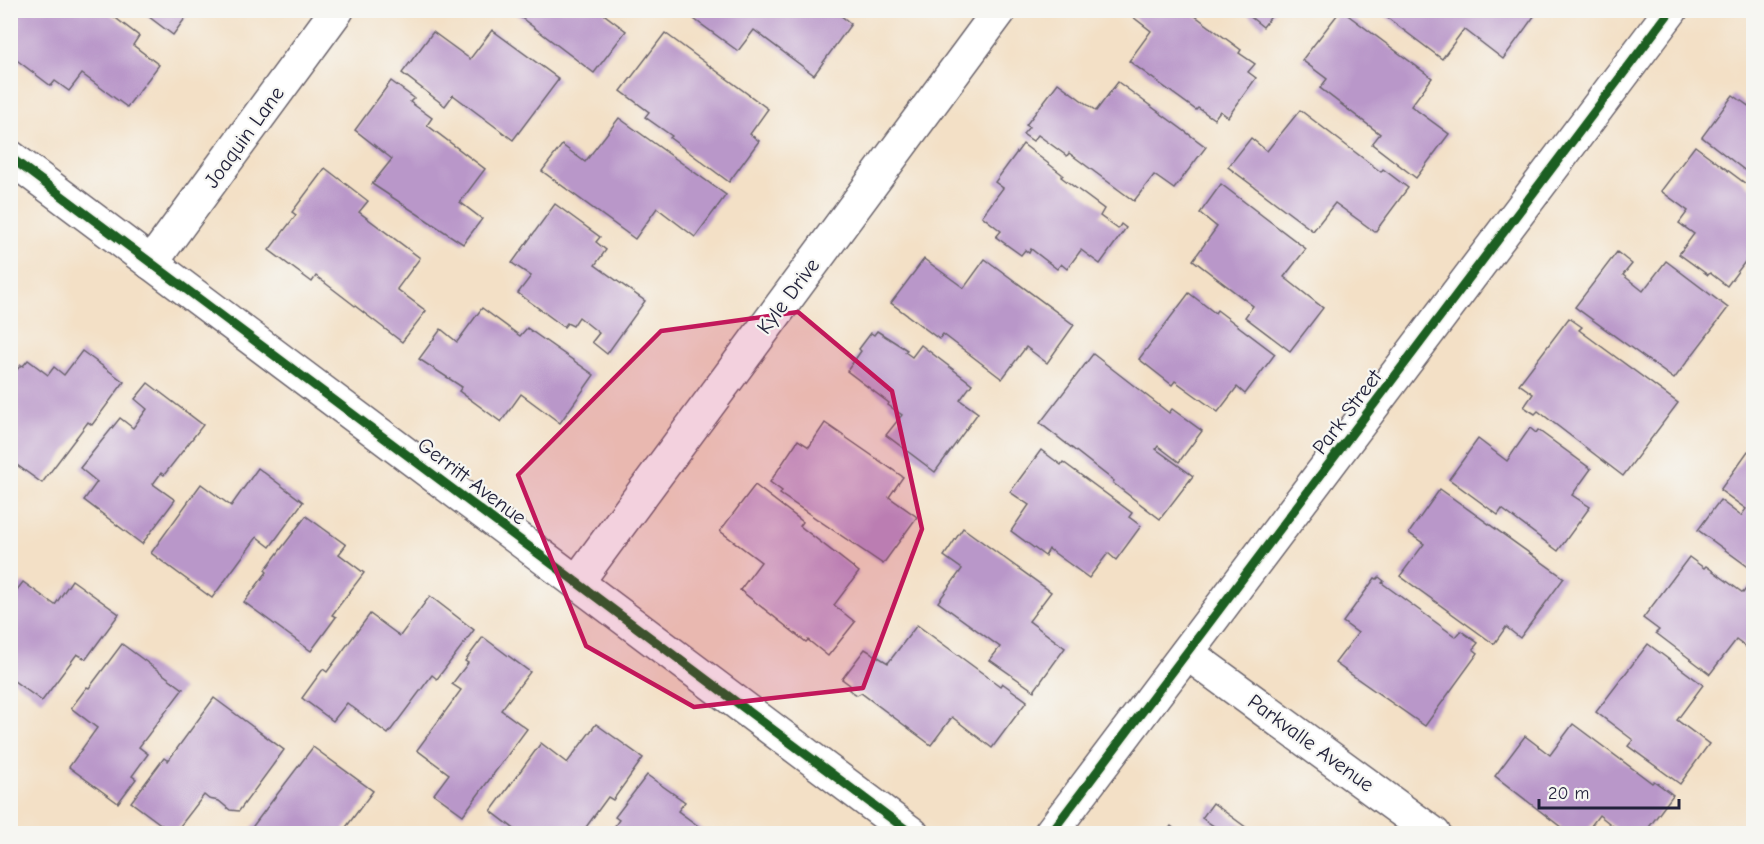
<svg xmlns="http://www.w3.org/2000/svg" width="1764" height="844" font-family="'Comic Neue',sans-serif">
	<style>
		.building { fill: #b997c9 }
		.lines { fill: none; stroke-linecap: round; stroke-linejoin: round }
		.minor-casing { stroke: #6b646c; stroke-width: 36 }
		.minor { stroke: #fff; stroke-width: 33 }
		.cycleway-casing { stroke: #f6f6f2; stroke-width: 13 }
		.cycleway { stroke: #1b5e20; stroke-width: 9 }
		.marked { fill: #c2185b; fill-opacity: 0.2; stroke: #c2185b; stroke-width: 4.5; stroke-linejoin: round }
		.labels { text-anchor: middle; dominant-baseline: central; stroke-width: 4.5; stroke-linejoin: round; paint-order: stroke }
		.street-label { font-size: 21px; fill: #22223b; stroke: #f6f6f2 }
	</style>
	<rect width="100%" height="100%" fill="#f6f6f2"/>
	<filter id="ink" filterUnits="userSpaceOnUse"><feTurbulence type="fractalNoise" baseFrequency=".0167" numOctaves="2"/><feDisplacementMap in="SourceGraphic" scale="12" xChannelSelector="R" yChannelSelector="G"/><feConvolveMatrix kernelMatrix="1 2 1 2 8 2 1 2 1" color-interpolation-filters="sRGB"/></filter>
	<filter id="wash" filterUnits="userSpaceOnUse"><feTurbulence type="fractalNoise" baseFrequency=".008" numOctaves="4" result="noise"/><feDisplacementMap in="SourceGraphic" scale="24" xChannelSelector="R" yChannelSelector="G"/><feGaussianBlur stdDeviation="1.35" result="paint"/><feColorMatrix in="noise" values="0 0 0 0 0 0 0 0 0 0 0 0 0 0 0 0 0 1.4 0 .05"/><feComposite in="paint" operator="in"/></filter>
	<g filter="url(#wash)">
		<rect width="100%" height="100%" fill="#f3e0c6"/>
		<g id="blocks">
			<g class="building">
				<polygon points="10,10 105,10 139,36 133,45 159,65 127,107 82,74 69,91 55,81 51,86 10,55 10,44 16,37 10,33"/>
				<polygon points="140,10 191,10 173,35"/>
				<polygon points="511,10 608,10 605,15 626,31 594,73"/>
				<polygon points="700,10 834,10 851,24 814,75 754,30 738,51 694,19"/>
				<polygon points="1124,10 1187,10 1241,50 1239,53 1255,64 1248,72 1256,78 1228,117 1220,111 1214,119 1198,108 1196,110 1129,61 1151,31"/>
				<polygon points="1242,10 1276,10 1263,27"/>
				<polygon points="1341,10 1432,78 1411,106 1449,134 1416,178 1372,144 1380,134 1320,88 1327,79 1302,60"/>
				<polygon points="1377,10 1529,10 1535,15 1503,59 1464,29 1442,59"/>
				<polygon points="492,30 559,79 513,140 453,95 445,106 402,73 433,32 470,59"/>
				<polygon points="665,33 768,109 750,134 759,141 729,182 670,138 672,136 645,117 649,112 621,91"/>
				<polygon points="391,81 414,98 410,102 432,118 427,125 485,169 460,202 482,219 463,244 372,184 392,159 355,130"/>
				<polygon points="1118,82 1206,147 1174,189 1154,175 1134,201 1069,153 1067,156 1038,135 1033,141 1023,134 1029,127 1026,125 1058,83 1096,111"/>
				<polygon points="1733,95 1754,110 1754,173 1749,170 1747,172 1702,137"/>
				<polygon points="1300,110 1381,172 1383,169 1408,188 1375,232 1335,203 1313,231 1228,167 1251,138 1267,151"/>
				<polygon points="619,118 726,195 695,237 657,208 635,239 542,171 562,145 585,162"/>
				<polygon points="1023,144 1063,175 1061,177 1104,209 1100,216 1118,229 1121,224 1126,228 1100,264 1081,250 1067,269 1061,264 1057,269 1031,249 1029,253 1025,250 1021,255 996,237 1001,231 982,216 1003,188 995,182"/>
				<polygon points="1695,146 1754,190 1754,264 1747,259 1727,286 1710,273 1708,275 1679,254 1694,234 1679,223 1688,211 1661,191"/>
				<polygon points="325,168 368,201 359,212 420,258 397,289 426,311 402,342 316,276 312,282 269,250 296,215 292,212"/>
				<polygon points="1221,184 1306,249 1284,277 1323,308 1290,351 1245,317 1253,306 1193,260 1217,227 1200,213"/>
				<polygon points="555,204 600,237 596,242 606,250 595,265 645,301 607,354 592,342 599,333 579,317 573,326 567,323 564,327 518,293 531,276 512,263"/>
				<polygon points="1617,252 1632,264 1623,275 1643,291 1666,261 1728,308 1674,379 1575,307"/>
				<polygon points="924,259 964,288 985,259 1074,325 1047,363 1026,347 1002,379 943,334 939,339 891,303"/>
				<polygon points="1189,293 1215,313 1217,310 1275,354 1245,394 1237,387 1218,412 1175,381 1172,385 1139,359"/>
				<polygon points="482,308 520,336 527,328 594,375 560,423 521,394 501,422 459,391 462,387 419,359 441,329 457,342"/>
				<polygon points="1569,318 1582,327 1579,330 1678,403 1623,476 1538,411 1535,414 1524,407 1533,394 1519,384"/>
				<polygon points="877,331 907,350 905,352 912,357 921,345 972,384 960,400 978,413 935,472 886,435 902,415 888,405 889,403 847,371 861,351 859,349 871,333 874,335"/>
				<polygon points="82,351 124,382 92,425 88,422 42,483 10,460 10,385 12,382 10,378 21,365 23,366 28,360 48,375 54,367 64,375"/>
				<polygon points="1093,354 1169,413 1172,409 1202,431 1179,462 1158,446 1156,449 1193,476 1160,519 1113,483 1114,481 1040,423"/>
				<polygon points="148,383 203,425 164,475 161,473 153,484 175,500 142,544 84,500 97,482 80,468 120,418 133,428 147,409 135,399"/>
				<polygon points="825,423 903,477 889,497 917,517 883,564 780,494 782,491 770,482 798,440 809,447"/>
				<polygon points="1530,428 1536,433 1538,430 1591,469 1572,495 1590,507 1558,551 1502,509 1498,515 1449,479 1478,439 1507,461"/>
				<polygon points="1041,450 1061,465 1063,462 1132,513 1129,517 1141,526 1116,560 1108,553 1089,578 1049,549 1045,556 1011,531 1029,505 1010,492"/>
				<polygon points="1748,451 1754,455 1754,571 1698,530 1720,500 1741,516 1746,509 1720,490"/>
				<polygon points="258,468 303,502 270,547 257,537 212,598 151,553 201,484 231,506"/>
				<polygon points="755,485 803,522 800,526 859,572 834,605 855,622 828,656 808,640 806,642 740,590 761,562 720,531"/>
				<polygon points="1440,489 1564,578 1520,638 1506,627 1494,644 1400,576 1424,544 1409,533"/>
				<polygon points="306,516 346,545 339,554 364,573 332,615 336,617 311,651 244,602 267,572 265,570"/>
				<polygon points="963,528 1051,592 1029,621 1065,648 1034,691 990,660 1000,647 938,602 962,569 944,556"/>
				<polygon points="1689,557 1704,568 1706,566 1743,593 1748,586 1754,591 1754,653 1736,640 1710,674 1656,633 1659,630 1643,618"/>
				<polygon points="1379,577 1384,581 1382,583 1456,637 1461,631 1478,643 1473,649 1478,653 1425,726 1335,663 1358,633 1343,622 1375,578 1377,579"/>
				<polygon points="72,580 119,614 86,659 77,654 42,701 10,678 10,599 23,582 55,605"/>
				<polygon points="430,596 474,630 437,679 432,675 388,734 347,703 333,721 302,698 323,669 327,672 370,614 400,636"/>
				<polygon points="917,625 1000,686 1002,683 1027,701 992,748 952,717 931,745 861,693 857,695 849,690 850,685 842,679 865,649 888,663"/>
				<polygon points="483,637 530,672 501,710 527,729 463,815 434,794 449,774 417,750 461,690 452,684 468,663 465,661"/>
				<polygon points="122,644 183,689 139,747 148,754 132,776 136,779 118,803 69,767 97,728 71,708 87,687 89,688"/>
				<polygon points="1648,644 1703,685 1677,720 1709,744 1680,784 1628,746 1633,740 1596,712"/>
				<polygon points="214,698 284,750 239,811 230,810 219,801 209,799 204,795 174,834 131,802 164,758 168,761"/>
				<polygon points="596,724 643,758 613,800 608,797 581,834 521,834 491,811 541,743 567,763"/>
				<polygon points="1573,724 1652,783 1654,781 1673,795 1644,834 1623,834 1599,815 1585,834 1563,834 1560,831 1562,828 1495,776 1525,736 1550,755"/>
				<polygon points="313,747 373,791 341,834 247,834"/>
				<polygon points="647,775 685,802 678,811 709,834 609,834 619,820 615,817"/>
				<polygon points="1213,803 1255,834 1210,834 1215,827 1202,818"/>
				<polygon points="1171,826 1181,834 1165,834"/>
			</g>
		</g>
	</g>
	<g filter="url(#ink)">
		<use href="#blocks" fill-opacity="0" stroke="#6b646c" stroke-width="1.5"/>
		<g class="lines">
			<g class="minor-casing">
				<g id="minor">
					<polyline points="10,157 912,834"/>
					<polyline points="151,263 337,10"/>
					<polyline points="577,582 1000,10"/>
					<polyline points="1187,653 1434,834"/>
					<polyline points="1050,834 1671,10"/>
				</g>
			</g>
			<use href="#minor" class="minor"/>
			<g class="cycleway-casing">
				<g id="cycleway">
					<polyline points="10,157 912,834"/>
					<polyline points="1050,834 1671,10"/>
				</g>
			</g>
			<use href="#cycleway" class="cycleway"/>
		</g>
	</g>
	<path class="marked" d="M 798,312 L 892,391 L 922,529 L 863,688 L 694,707 L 586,646 L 518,475 L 661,331 Z"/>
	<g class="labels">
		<g class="street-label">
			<text transform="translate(244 137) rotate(-54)">Joaquin Lane</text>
			<text transform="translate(788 296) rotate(-53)">Kyle Drive</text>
			<text transform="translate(1347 412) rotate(-53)">Park Street</text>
			<text transform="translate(472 481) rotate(37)">Gerritt Avenue</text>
			<text transform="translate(1311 743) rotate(36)">Parkvalle Avenue</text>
		</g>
	</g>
	<rect width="1764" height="844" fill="none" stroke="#f6f6f2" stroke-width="36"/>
	<path d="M1539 799v9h140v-9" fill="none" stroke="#22223b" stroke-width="3"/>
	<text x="1548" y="799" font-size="18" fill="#22223b" stroke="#f6f6f2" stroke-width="4.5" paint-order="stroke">20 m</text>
</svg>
